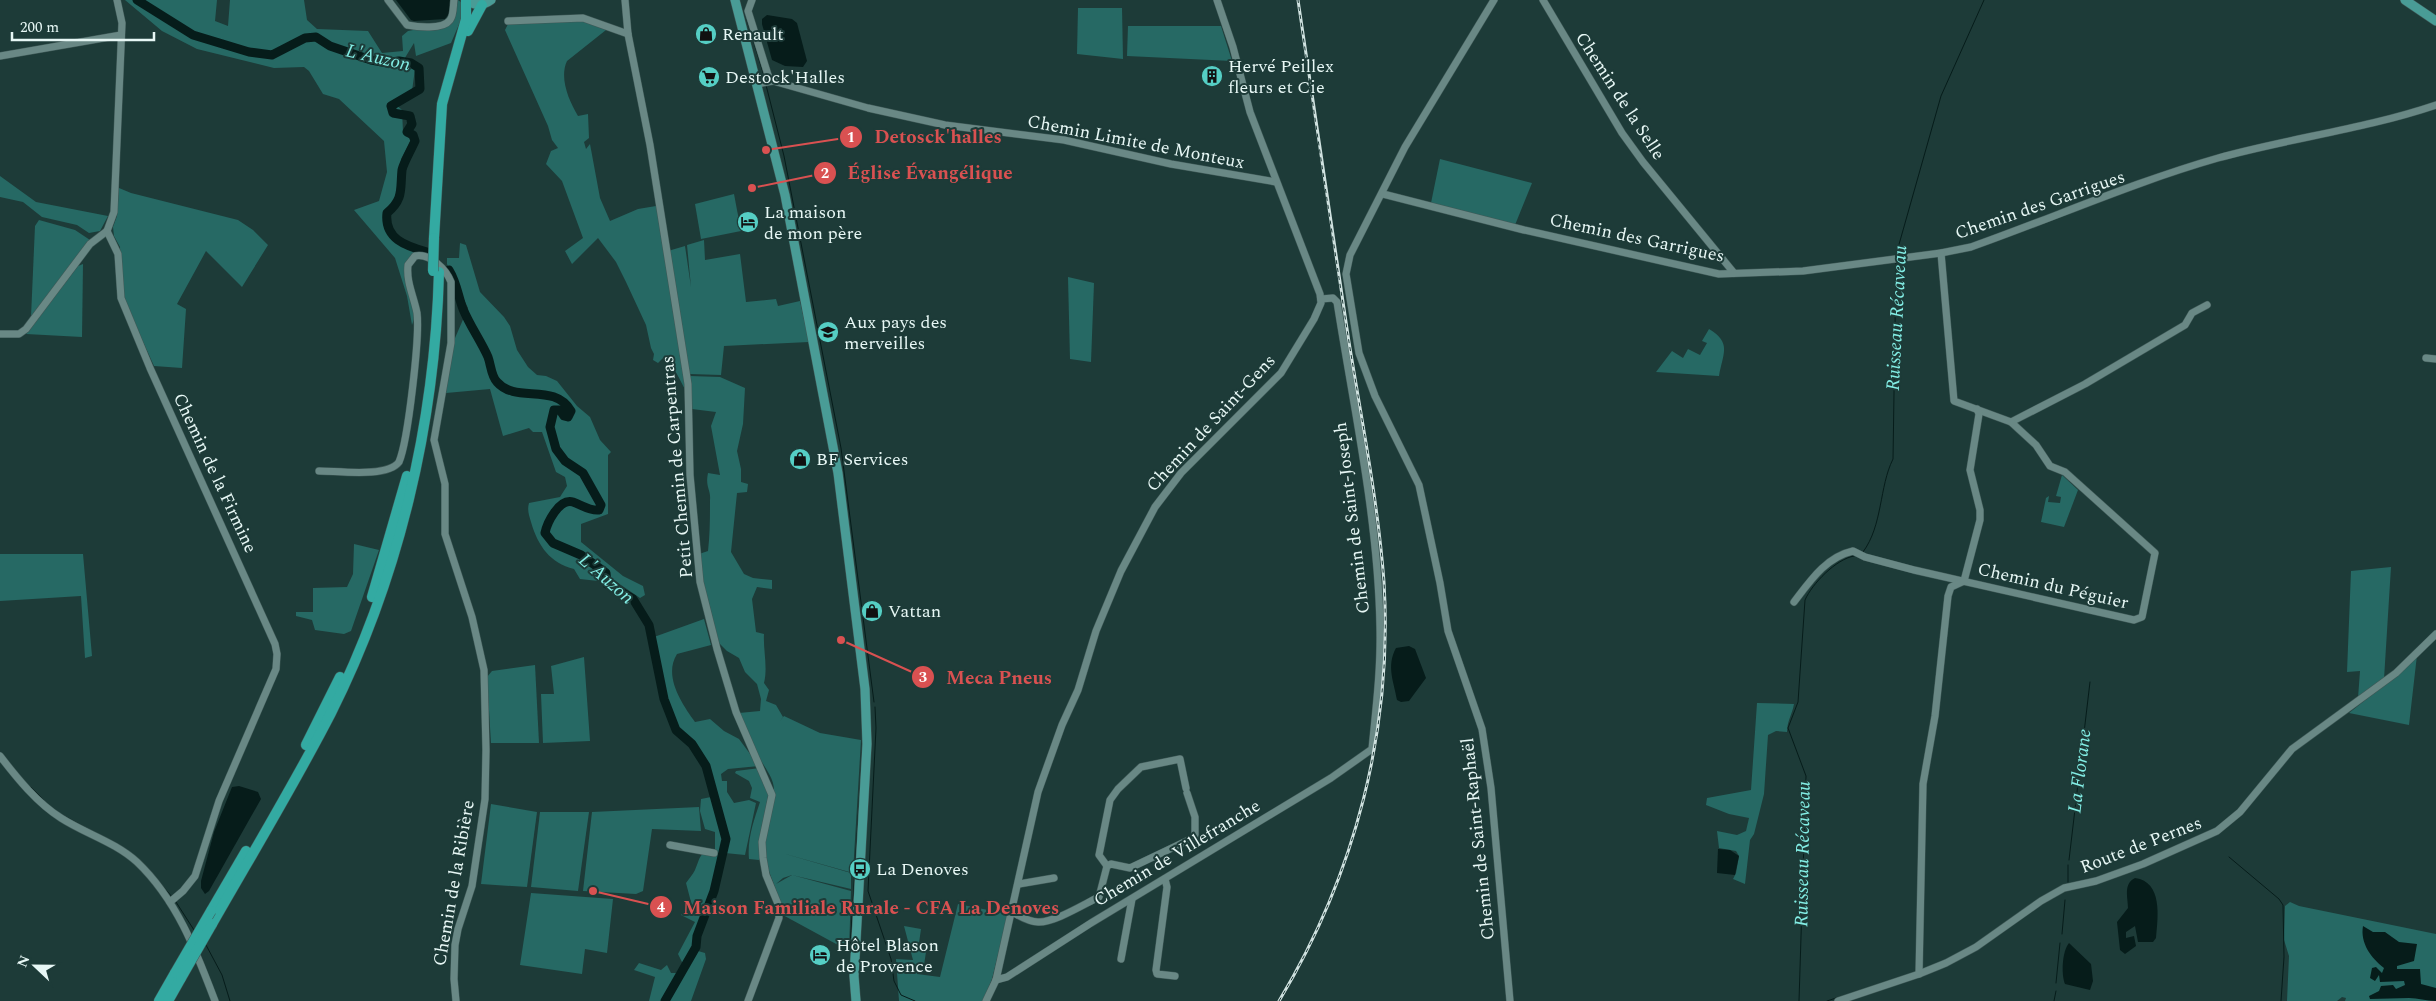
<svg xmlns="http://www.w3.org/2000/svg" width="2436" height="1001" font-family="Spectral,serif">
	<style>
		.green { fill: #266964 }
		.water { fill: #061c1a }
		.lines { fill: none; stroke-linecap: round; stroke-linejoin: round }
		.stream { stroke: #061c1a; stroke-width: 1 }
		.river { stroke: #061c1a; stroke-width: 9 }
		.minor-casing { stroke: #3f5957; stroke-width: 8 }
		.major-casing { stroke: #3f5957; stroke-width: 10 }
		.highway-casing { stroke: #3f5957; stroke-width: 11 }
		.minor { stroke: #698885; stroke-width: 7 }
		.major { stroke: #499c96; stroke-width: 9 }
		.highway { stroke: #33aaa2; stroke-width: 10 }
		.rail-casing { stroke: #d0e2e0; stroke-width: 3 }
		.rail { stroke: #1d3b38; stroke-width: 1; stroke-dasharray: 4; stroke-linecap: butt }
		.highway-bridge-casing { stroke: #3f5957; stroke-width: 11; stroke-linecap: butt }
		.highway-bridge { stroke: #33aaa2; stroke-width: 10 }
		.labels { text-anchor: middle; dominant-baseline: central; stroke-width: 4; stroke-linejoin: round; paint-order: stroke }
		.poi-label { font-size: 18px; fill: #e7f7f5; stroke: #1d3b38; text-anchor: start }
		.street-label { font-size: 18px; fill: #e7f7f5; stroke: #1d3b38 }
		.water-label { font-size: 19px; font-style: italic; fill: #83eee5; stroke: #1d3b38 }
		.leader { fill: none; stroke: #d95151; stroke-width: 2 }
		.callout-dot { fill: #d95151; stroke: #1d3b38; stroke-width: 2 }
		.mark-label { font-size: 15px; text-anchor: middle; font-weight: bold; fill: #fff }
		.callout-label { font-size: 19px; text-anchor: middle; font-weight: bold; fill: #d95151; stroke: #1d3b38; stroke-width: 4; stroke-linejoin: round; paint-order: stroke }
	</style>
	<rect width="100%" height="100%" fill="#1d3b38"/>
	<g class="green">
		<polygon points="125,0 217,0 215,21 228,26 230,0 304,0 307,20 317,29 368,31 382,53 403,51 402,36 408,31 450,23 456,14 456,2 458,0 462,3 463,15 451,43 416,56 414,43 400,66 415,69 412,91 394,103 402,110 403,132 411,140 401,159 399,192 386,212 385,220 390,236 396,243 419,252 409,258 406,264 415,316 412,325 407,296 395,258 354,210 379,201 387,172 384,141 339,99 323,94 309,71 304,67 274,68 197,49 162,31"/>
		<polygon points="1078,8 1122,8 1123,59 1077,54"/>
		<path d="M 585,19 L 606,30 L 567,61 C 559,78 569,101 578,116 L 588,114 L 589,138 L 584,142 L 586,149 L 590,144 L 600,198 L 610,221 L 638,209 L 656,206 L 668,251 L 685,246 L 691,287 L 687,245 L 704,240 L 705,260 L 740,254 L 746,302 L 776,299 L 778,306 L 800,301 L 809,342 L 724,346 L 721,375 L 690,374 L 686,391 C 679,379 675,367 664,357 L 658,363 L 653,360 L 654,354 L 651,348 L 646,325 L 626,282 L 616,262 L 598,238 L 572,264 L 565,251 L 583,238 L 562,181 L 546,164 L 551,151 L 558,148 L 552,140 L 548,126 L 505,30 L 508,24 Z"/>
		<polygon points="1128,26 1221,26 1232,61 1127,56"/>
		<polygon points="1440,159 1532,183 1515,225 1431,203"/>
		<polygon points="0,176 36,202 108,216 100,231 89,233 77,225 42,217 23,202 0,197"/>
		<polygon points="119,188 131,193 238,220 253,230 268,245 242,287 206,251 177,304 186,309 182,368 154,366 130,313 121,287 120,247 114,236 113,227 117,216"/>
		<polygon points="734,194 741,231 701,239 695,204"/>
		<polygon points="39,220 75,230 90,240 31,317 35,226"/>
		<path d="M 460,243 L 466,245 L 480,292 L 504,317 L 510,326 L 517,350 L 528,367 L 537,375 L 546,376 L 557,381 L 577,406 L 590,417 L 600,440 L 611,452 L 608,455 L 608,514 L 581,524 L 581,542 L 623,576 L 643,586 L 645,595 L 640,598 L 602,572 L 598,581 L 580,579 L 574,569 C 550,563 538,546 531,522 C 529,515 527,510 529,503 L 560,497 L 567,486 L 565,477 L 556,472 L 542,432 L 533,432 L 529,428 L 503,436 L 490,389 L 446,393 L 452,345 L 468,308 L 447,264 L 447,258 L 459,258 Z"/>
		<polygon points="83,264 82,337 26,334 78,266"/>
		<polygon points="1068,277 1094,283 1091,362 1070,359"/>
		<path d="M 1709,329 C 1732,343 1723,353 1719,376 L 1656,372 L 1672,351 L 1683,358 L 1688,349 L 1700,355 L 1707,343 L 1702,341 Z"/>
		<path d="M 690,376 L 720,377 L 745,388 L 743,424 L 737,451 L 741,469 L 741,482 L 748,484 L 747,492 L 737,493 L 731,552 L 744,574 L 753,578 L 772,580 L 772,589 L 757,587 L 752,599 L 756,632 L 764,634 C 763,650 768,667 764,683 L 769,690 L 766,701 L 776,705 L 783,717 L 780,721 L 784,716 L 820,733 L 861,740 L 853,873 L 782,853 L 851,873 L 851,889 L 792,875 L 783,878 L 776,884 L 792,875 L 851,891 L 849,951 L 781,914 C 783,898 767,874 765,855 C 763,833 775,812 774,790 C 774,777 763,766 758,755 C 751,742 745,727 739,713 L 760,711 L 761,699 L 757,684 L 745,672 L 739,658 L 727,651 L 718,642 L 706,601 L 699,554 L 708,551 C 710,534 710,517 710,500 C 711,489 705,488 708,473 L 720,475 L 711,426 L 716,412 L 692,409 Z"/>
		<polygon points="2062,475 2078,490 2064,527 2041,522 2046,498 2049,496 2048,502 2060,503 2061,497 2056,496"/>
		<polygon points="354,544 379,550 351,631 344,634 315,630 312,620 296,616 296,612 313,612 313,588 347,587 353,574"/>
		<polygon points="0,554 83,554 92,656 85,658 81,596 0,601"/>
		<polygon points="2391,567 2384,679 2358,698 2360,671 2347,672 2351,571"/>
		<path d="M 704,619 L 711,645 L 677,654 C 663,676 682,704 695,722 L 710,719 L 724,731 L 739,739 L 759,766 L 728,769 L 721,774 L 722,781 L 727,781 L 727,792 L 734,803 L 749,800 L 756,803 L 745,855 L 725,853 L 716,888 L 698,935 L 699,942 L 696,948 L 698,951 L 705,953 L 706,959 L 691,1001 L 649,1001 L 655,977 L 634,970 L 639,963 L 661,970 L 667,965 L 671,973 L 676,973 L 683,964 L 678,954 L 695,922 L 681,915 L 691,902 L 686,883 C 689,879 693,874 695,870 C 701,856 699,852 715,850 L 715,832 L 705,829 L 700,811 L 701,799 L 716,796 L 708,766 L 694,742 L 678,729 L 666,698 L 654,637 Z"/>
		<polygon points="2417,655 2409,725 2349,713 2393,678"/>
		<polygon points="584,657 590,741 543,743 541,694 554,694 551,666"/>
		<polygon points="535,665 539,743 491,743 487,677 492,671"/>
		<path d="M 1757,703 L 1794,704 C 1792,715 1787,721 1787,732 L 1776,731 L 1768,735 L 1764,794 L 1754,834 L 1750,840 L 1745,884 L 1733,879 L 1736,873 L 1739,856 L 1736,851 L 1719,848 L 1717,831 L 1737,835 L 1746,831 L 1749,818 L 1729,814 L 1706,805 L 1707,798 L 1751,790 Z"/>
		<path d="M 760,768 L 768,787 L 768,796 L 760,839 L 759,860 L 749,859 C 747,839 754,820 760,802 L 750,798 L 752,788 L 749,781 L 735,773 L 736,771 Z"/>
		<polygon points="491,804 537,812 527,887 481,884"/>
		<polygon points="699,807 701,831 652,829 643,891 636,894 583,891 592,812"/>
		<polygon points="540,812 589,812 578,891 531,887"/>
		<polygon points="531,893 613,899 607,953 585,949 582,974 520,965"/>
		<polygon points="2290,902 2299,906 2436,934 2436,1001 2345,1001 2346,998 2342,997 2337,1001 2287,1001 2289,956 2284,940 2285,906"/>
		<polygon points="958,904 1008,914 992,979 983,1001 899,1001 896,959 913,960 904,926 921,929 918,950 926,952 924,965 917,965 917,974 940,977"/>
	</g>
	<g class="water">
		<polygon points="396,0 450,0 451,11 445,19 414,21 411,20"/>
		<polygon points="767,15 792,19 797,23 807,61 803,67 785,66 772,60 762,24 762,19"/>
		<path d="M 1409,646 L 1415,649 L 1426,678 L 1409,701 L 1401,702 L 1397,700 C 1394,682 1386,666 1396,648 Z"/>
		<polygon points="239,786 258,792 261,799 209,891 205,894 201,888 201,881 214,832 232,787"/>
		<polygon points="1718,849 1730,850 1739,856 1735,875 1717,873"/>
		<path d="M 2135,878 C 2163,882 2158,917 2156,938 L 2153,942 L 2138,942 L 2135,926 L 2126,932 L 2126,938 L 2134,936 L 2136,946 L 2125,954 L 2120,950 L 2117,922 L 2128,908 C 2128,897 2123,884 2135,878 Z"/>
		<path d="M 2363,926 L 2373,932 L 2385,932 L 2399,942 L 2417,944 L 2414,961 L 2397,966 L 2397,969 L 2420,969 L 2421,984 L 2436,988 L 2436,1001 C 2426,1001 2418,998 2409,998 C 2396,998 2383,999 2370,999 L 2369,996 L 2379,991 L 2381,986 L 2393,985 L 2396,989 L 2405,985 L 2404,981 L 2380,982 L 2379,975 L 2375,981 L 2370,978 L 2372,968 L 2376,967 L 2382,973 L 2384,968 C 2371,958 2360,943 2363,926 Z"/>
		<path d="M 2069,943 L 2091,964 L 2093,981 L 2090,990 L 2065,984 C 2061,975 2062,951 2069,943 Z"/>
	</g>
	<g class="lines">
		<g class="stream">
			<polyline points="747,20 765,79"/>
			<polyline points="766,85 784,156 841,448 874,702"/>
			<polyline points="1896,255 1941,96 1984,0"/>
			<path d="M 1863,552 C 1883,525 1879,487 1893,459 L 1896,262"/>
			<polyline points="875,707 876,728 868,891 891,959 894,981 901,995 915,1001"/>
			<polyline points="31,787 44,800"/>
			<polyline points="61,814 90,830"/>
			<polyline points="2229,857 2279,899 2283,905 2284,957 2281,1001"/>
			<polyline points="2069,860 2090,682"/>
			<polyline points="146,866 172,897"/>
			<polyline points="2068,882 2068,865"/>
			<polyline points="176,902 194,930"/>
			<polyline points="2062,934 2065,900"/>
			<polyline points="206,945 222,975 230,1001"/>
			<polyline points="850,950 863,741"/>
			<polyline points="2056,983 2060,943"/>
			<path d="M 1799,1001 L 1806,776 L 1788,728 L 1798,702 L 1805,600 C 1812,584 1836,559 1854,556"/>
			<polyline points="1827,1001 1836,998"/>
			<polyline points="2054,1001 2056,991"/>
		</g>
		<g class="river">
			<path d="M 137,0 L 193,35 L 249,52 L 272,55 L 305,38 L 316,37 L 330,46 L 371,60 L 388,63 L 399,61 L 411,63 L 419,68 L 420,89 L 391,106 L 393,113 L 410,116 L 412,124 L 407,132 L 413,135 L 415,141 C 412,148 403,164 402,170 C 400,189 404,199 387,213 C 384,239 406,246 427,252"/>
			<path d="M 449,270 C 457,283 458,296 463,309 C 470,326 481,341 488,357 C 491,365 491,376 497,382 C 516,404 554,382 571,411 L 568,417 L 564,416 L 560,410 L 554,410 L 550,427 L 556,449 L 565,461 L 583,473 L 601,505 L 599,510 C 589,511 582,505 573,502 C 559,498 547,523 545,533 L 553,543 L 581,555 L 606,573 L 607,584 L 633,599 L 649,625 L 664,699 L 676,730 L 692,744 L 706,766 L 726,839 L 714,891 L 697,936 L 696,947 L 665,1001"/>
		</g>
		<g class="minor-casing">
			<g id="minor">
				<polyline points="117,0 122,23 114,212 107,231 118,254 121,298 150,368 275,644 277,654 276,669 219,801 195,876 183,891 170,902"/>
				<path d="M 388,0 L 407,25 C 417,27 443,30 450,20 C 454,15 453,6 454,0"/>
				<polyline points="625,0 628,34 650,145 688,384 690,475 700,582 717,649 736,712 772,795 762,842 763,858 766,875 778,904 779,918 748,1001"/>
				<polyline points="752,0 748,11 769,78 768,81"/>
				<polyline points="1494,0 1405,147 1350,255 1346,274 1359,353 1375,396 1419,485 1440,583 1448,631 1482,729 1491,788 1510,1001"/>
				<polyline points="1543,0 1622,133 1643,162 1734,273"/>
				<polyline points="508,21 583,18 628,34"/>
				<polyline points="0,56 121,35"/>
				<polyline points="757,84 773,81 868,108 945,125 1064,140 1171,164 1276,182"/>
				<path d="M 1383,194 L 1524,230 L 1719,274 L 1803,271 L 1941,253 L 1971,247 C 2053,218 2134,182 2218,158 C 2290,138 2365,129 2436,105"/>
				<polyline points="0,334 19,334 26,329 90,244 107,231"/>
				<polyline points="2426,358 2436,359"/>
				<polyline points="2011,422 2085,384 2185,325 2192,313 2207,305"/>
				<path d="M 319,471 C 338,471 387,478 399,462 C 408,441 420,336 417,313 C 414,297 406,282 408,265 L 415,256 C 430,253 446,269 451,282 L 451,343 L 434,440 L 445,484 L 445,534 L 472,617 L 484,670 L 486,750 L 485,799 L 472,886 L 458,929 L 455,945 L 454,979 L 456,1001"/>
				<path d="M 1794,602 C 1810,581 1826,557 1853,551 L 1865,557 L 1914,570 L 2134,620 L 2142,617 L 2155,553 L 2065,472 L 2050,466 L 2036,445 L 2011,422 L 1954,401 L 1941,253"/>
				<path d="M 0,756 C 17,778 37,803 61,818 C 86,834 115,842 137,862 C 177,900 196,951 215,1001"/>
				<polyline points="670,845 714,853"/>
				<polyline points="1107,866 1099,855 1110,800 1118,789 1141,767 1180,759 1186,788"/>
				<polyline points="1165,879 1167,887 1156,970 1157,974 1175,976"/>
				<polyline points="1019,884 1054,878"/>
				<path d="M 1012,912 C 1020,916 1028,922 1038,922 C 1054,923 1084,904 1099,897 L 1107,866 L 1111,864 L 1130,868 L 1195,837 L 1195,817 L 1187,793"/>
				<polyline points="1121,959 1132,899"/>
				<polyline points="1919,974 1923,784 1935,716 1948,596 1951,587 1964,581 1980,520 1980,510 1970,470 1979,414 1977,409"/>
				<path d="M 996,980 L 1007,977 L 1091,923 L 1331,778 L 1372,749 C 1376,708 1381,668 1380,627 C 1378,518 1354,410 1337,302 L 1333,298 L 1321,299"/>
				<polyline points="986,1001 996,980 1038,792 1062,725 1078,690 1096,631 1121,571 1155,507 1181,473 1281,373 1314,319 1321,303 1320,294 1250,112 1233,47 1217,0"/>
				<polyline points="1838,1001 1919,974 1946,963 1976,947 2041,901 2064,888 2096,881 2143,864 2217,831 2240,812 2292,749 2396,673 2436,634"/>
			</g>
		</g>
		<g class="major-casing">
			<g id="major">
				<path d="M 466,0 C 474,6 483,6 491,0"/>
				<polyline points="735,0 785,195 838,473 865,689 867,744 854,976 856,1001"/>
				<polyline points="2405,0 2436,21"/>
			</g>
		</g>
		<g class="highway-casing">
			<g id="highway">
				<polyline points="468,31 482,5"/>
				<polyline points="434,238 442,104 466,19 466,0"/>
				<polyline points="372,597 407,476"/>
				<polyline points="306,745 340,677"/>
				<polyline points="211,911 246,851"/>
				<path d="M 212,924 C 252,854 294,785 331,713 C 399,577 435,424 439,272"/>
				<polyline points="159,1001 175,973"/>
				<polyline points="168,1001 181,978"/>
			</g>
		</g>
		<use href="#minor" class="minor"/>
		<use href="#major" class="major"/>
		<use href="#highway" class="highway"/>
		<g class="rail-casing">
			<path id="rail" d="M 1279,1001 C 1355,875 1393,729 1384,582 C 1378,502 1362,422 1349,342 C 1331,228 1314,114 1298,0"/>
		</g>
		<use href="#rail" class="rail"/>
		<g class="highway-bridge-casing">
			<g id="highway-bridge">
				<polyline points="433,271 434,238"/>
				<polyline points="175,973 211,911"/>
				<polyline points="181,978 212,924"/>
			</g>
		</g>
		<use href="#highway-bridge" class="highway-bridge"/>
	</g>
	<defs>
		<g id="shop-disc" transform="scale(1.125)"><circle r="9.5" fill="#55cec4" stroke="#1d3b38"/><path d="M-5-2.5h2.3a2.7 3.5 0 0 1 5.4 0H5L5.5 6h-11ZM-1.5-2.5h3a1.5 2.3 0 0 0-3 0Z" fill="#111"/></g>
		<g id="building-disc" transform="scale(1.125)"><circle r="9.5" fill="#55cec4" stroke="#1d3b38"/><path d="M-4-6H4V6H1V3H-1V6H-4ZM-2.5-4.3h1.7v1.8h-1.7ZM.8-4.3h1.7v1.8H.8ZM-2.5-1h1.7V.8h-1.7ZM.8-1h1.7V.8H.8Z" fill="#111"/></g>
		<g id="supermarket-disc" transform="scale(1.125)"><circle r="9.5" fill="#55cec4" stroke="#1d3b38"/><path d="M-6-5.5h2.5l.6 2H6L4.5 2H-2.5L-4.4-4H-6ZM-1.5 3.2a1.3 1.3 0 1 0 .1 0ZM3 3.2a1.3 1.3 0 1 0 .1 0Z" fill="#111"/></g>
		<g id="hotel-disc" transform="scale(1.125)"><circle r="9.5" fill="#55cec4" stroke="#1d3b38"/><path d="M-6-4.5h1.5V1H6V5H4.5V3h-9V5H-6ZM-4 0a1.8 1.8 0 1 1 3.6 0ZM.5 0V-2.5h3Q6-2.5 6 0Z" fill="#111"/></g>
		<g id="school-disc" transform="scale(1.125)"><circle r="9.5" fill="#55cec4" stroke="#1d3b38"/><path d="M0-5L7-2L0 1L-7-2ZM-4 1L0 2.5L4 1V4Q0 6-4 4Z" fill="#111"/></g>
		<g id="bus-disc" transform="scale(1.125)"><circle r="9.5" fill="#55cec4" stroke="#1d3b38"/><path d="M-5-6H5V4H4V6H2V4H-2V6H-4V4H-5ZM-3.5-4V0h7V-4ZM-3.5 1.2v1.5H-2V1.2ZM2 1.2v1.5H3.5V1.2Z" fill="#111"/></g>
	</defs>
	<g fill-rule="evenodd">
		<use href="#shop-disc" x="706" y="34"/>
		<use href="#building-disc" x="1212" y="76"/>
		<use href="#supermarket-disc" x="709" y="77"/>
		<use href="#hotel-disc" x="748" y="222"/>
		<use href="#school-disc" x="828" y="332"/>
		<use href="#shop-disc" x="800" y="459"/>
		<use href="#shop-disc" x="872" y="611"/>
		<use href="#bus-disc" x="860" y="869"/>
		<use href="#hotel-disc" x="820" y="955"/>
	</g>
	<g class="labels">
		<g class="poi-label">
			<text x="722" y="34">Renault</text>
			<text x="1228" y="66">Hervé Peillex<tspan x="1228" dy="21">fleurs et Cie</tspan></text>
			<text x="725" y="77">Destock'Halles</text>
			<text x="764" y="212">La maison<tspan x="764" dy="21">de mon père</tspan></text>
			<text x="844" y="322">Aux pays des<tspan x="844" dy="21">merveilles</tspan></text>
			<text x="816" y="459">BF Services</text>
			<text x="888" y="611">Vattan</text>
			<text x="876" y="869">La Denoves</text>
			<text x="836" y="945">Hôtel Blason<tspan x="836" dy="21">de Provence</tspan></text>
		</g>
		<g class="street-label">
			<text transform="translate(1620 96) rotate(57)">Chemin de la Selle</text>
			<text transform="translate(1136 142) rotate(11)">Chemin Limite de Monteux</text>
			<text transform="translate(2040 205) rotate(-19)">Chemin des Garrigues</text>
			<text transform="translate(1637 238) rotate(12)">Chemin des Garrigues</text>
			<text transform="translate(1211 423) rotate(-47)">Chemin de Saint-Gens</text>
			<text transform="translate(677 467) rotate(-95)">Petit Chemin de Carpentras</text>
			<text transform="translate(215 473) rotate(65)">Chemin de la Firmine</text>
			<text transform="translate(1352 518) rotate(-97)">Chemin de Saint-Joseph</text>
			<text transform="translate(2053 586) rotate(13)">Chemin du Péguier</text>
			<text transform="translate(1478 839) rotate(-96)">Chemin de Saint-Raphaël</text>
			<text transform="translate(2141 845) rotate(-21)">Route de Pernes</text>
			<text transform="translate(1177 853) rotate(-31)">Chemin de Villefranche</text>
			<text transform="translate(454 883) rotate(-80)">Chemin de la Ribière</text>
		</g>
		<g class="water-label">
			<text transform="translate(378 58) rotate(13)">L'Auzon</text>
			<text transform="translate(1897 318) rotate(-87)">Ruisseau Récaveau</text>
			<text transform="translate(606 579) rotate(41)">L'Auzon</text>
			<text transform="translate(2080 771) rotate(-83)">La Florane</text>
			<text transform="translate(1803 854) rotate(-89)">Ruisseau Récaveau</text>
		</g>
	</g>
	<path class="leader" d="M766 150L851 137M752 188L825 173M841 640L923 677M593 891L661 907"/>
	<g class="callout-dot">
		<circle cx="766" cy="150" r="5"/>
		<circle cx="752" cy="188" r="5"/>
		<circle cx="841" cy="640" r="5"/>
		<circle cx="593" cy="891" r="5"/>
		<circle cx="851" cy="137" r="12"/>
		<circle cx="825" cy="173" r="12"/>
		<circle cx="923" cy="677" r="12"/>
		<circle cx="661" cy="907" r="12"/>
	</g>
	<g class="mark-label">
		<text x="851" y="142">1</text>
		<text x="825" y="178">2</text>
		<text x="923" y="682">3</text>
		<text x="661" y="912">4</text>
	</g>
	<g class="callout-label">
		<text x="938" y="143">Detosck'halles</text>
		<text x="930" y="179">Église Évangélique</text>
		<text x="999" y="684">Meca Pneus</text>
		<text x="871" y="914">Maison Familiale Rurale - CFA La Denoves</text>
	</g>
	<g transform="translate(35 966) rotate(292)" stroke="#1d3b38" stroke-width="4" paint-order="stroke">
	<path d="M0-4L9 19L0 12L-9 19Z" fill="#e7f7f5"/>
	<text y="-8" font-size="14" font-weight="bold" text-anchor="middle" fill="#e7f7f5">N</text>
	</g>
	<path d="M12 32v8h142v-8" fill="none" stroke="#e7f7f5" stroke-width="2.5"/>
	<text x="20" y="32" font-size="15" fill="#e7f7f5" stroke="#1d3b38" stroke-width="4" paint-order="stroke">200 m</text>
</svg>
